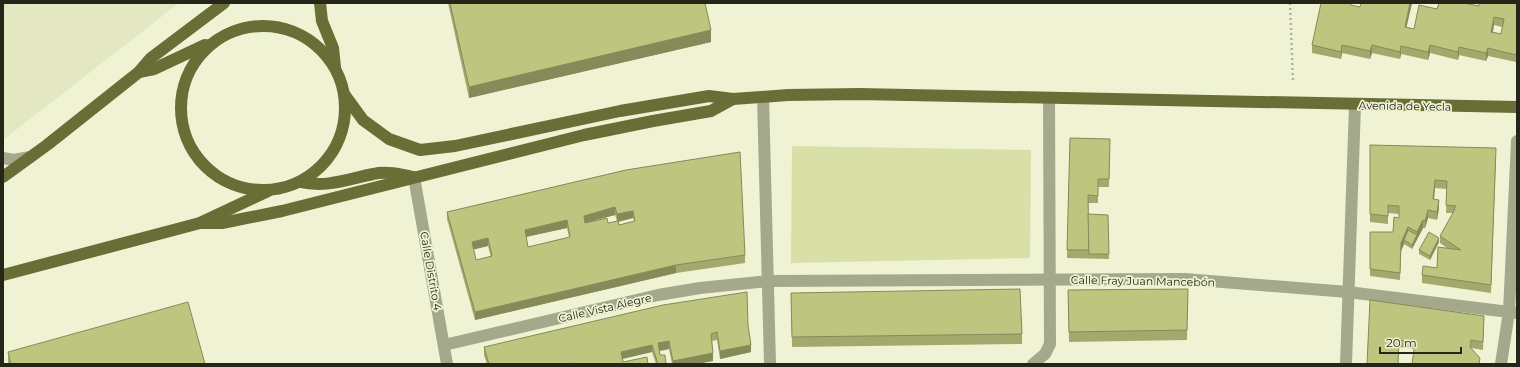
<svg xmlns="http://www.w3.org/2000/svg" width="1520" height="367" font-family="Montserrat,sans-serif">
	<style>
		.built { fill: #e3e8c2 }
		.green { fill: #d9e0a7 }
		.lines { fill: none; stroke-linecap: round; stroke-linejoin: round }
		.path { stroke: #b0b399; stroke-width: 2.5; stroke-dasharray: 2 3; stroke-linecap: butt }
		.lane { stroke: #a5a98c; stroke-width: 12 }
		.street { stroke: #a5a98c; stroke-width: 12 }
		.primary { stroke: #696e37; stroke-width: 12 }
		.wall { fill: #a3a96d; fill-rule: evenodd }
		.shaded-wall { fill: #858a59 }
		.building { fill: #bec57f; stroke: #858a59; fill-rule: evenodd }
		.labels { text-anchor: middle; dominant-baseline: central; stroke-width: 3.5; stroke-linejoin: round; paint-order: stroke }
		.street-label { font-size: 11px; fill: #24261a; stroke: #eff3d3 }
	</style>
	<rect width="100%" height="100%" fill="#eff3d3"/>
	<polygon class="built" points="3,3 179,3 3,140"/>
	<polygon class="green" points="792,146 1031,150 1030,258 791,263"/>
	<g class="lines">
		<polyline class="path" points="1290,3 1293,82"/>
		<polyline class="lane" points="3,158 14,160 30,157"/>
		<g class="street">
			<polyline points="763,97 770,364"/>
			<polyline points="414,177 447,364"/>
			<polyline points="444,345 658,295 700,288 768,281 1185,279 1348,292 1517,313"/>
			<polyline points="1033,364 1045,354 1050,344 1049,98"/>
			<polyline points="1346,364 1355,105"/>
			<polyline points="1501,364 1509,312 1517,141"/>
		</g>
		<g class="primary">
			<polyline points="320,3 322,21 333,48 335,67"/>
			<circle cx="263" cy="108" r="82"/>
			<polyline points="139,72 151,58 224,3"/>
			<polyline points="344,94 363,120 389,139 420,150 455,146 620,111 709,96 733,99 788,95 859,94 1517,107"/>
			<polyline points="3,177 47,145 139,72 154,69 205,45"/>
			<path d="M 300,182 C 327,188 348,179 373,174 C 386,171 400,174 413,177"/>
			<polyline points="200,223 222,223 282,211 584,135 653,121 711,111 733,99"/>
			<polyline points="3,275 200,223 268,191"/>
		</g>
	</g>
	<g class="wall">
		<polygon points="448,3 705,3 711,42 469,98"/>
		<path d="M 1412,3 L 1406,27 L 1414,29 L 1437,9 L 1439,3 L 1470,3 L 1470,4 L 1479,6 L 1517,4 L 1516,62 L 1488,56 L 1486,61 L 1459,55 L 1458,60 L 1430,53 L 1428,60 L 1401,54 L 1400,59 L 1372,53 L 1370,59 L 1342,53 L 1341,59 L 1312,53 L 1312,45 L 1352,6 L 1360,7 ZM 1494,25 L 1502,27 L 1501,34 L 1493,32 Z"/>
		<polygon points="1070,138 1110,139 1109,187 1098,187 1098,203 1088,203 1088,214 1108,215 1109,259 1067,258"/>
		<polygon points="1370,145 1496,156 1491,293 1422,283 1422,275 1437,268 1447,248 1440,243 1440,236 1453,213 1446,213 1447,189 1435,188 1434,200 1439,208 1437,220 1428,218 1425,228 1423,228 1412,249 1404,244 1401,251 1400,280 1370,276 1370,232 1393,232 1399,218 1399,214 1388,213 1388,224 1370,222"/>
		<path d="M 626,170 L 745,255 L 745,263 L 676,273 L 475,320 L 447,219 L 447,212 ZM 615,215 L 617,221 L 608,223 L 595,220 ZM 633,218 L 634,221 L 619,225 L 618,222 ZM 567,228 L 569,237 L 528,247 L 526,237 ZM 488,246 L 491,257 L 476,260 L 473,249 Z"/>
		<polygon points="1439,242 1430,260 1419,254 1419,250"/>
		<polygon points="1188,289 1187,340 1069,342 1068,290"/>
		<polygon points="791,293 1022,334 1022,344 792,347"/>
		<polygon points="1370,300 1484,316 1483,350 1471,348 1480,364 1414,349 1399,347"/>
		<polygon points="748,325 751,352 720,359 717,340 712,341 713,361 696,364 672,364 669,349 660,351 660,355 666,363 666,364 656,364 652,352 623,359 623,362 648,364 487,364 484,355 484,347"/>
		<polygon points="8,352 205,364 8,364"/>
	</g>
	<g class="shaded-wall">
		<polygon points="1410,3 1412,3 1405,34 1405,27"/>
		<polygon points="1494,17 1494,25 1491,39 1491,32"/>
		<polygon points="711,30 711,42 469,98 469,87"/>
		<polygon points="1342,45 1342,53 1341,59 1341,52"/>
		<polygon points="1372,45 1372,53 1370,59 1370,51"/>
		<polygon points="1430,45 1430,53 1428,60 1428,52"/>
		<polygon points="1401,46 1401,54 1400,59 1400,52"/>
		<polygon points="1459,47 1459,55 1458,60 1458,52"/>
		<polygon points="1488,48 1488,56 1486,61 1486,53"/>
		<polygon points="1517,49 1517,57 1516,62 1516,55"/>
		<polygon points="1435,180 1435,188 1433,207 1433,199"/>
		<polygon points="1439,200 1439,208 1437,220 1437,212"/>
		<polygon points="615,207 615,215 584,223 584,216"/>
		<polygon points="1428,210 1428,218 1425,228 1425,221"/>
		<polygon points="633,211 633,218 617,222 617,214"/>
		<polygon points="567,220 567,228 525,237 525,230"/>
		<polygon points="1423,220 1423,228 1412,249 1412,245 1417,235 1417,232"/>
		<polygon points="1408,227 1408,235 1404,240 1404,244 1401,251 1400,280 1401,243"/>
		<polygon points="488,238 488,246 472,250 472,242"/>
		<polygon points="1439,238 1439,242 1430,260 1430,256"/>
		<polygon points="676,265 676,273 475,320 475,312"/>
		<polygon points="669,341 669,349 658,351 658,343"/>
		<polygon points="652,345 652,352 621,359 621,352"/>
		<polygon points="751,345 751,352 720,359 720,351"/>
		<polygon points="713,353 713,361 696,364 673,364 673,361"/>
	</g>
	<g class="building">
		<polygon points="450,3 705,3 711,30 469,87"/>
		<path d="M 1321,3 L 1351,3 L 1351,5 L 1360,7 L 1361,3 L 1410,3 L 1405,27 L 1414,29 L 1419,5 L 1437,9 L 1439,3 L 1468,3 L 1468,4 L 1479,6 L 1479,3 L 1513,3 L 1517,4 L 1517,49 L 1516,55 L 1488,48 L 1486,53 L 1459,47 L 1458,52 L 1430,45 L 1428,52 L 1401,46 L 1400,52 L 1372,45 L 1370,51 L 1342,45 L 1341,52 L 1312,45 ZM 1494,17 L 1504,19 L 1501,34 L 1491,32 Z"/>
		<polygon points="1070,138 1110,139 1109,179 1098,179 1098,196 1088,195 1089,250 1067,250"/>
		<polygon points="1370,145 1496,148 1491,285 1422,275 1423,266 1437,268 1438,247 1461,250 1440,236 1455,209 1454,209 1456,206 1446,205 1447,181 1435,180 1433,199 1439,200 1437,212 1428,210 1425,221 1423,220 1417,232 1408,227 1401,243 1400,273 1370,269 1370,232 1393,232 1394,217 1399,218 1399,206 1388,205 1388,216 1370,214"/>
		<path d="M 740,152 L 745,255 L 676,265 L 475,312 L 447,212 L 626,170 ZM 615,207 L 617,214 L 633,211 L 635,221 L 619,225 L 618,221 L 608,223 L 607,218 L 585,223 L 584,216 ZM 567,220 L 570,237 L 528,247 L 525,230 ZM 488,238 L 492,256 L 476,260 L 472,242 Z"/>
		<polygon points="1088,214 1108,215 1109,254 1089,254"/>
		<polygon points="1408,230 1417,235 1412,245 1404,240"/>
		<polygon points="1429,232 1439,238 1430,256 1419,250"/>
		<polygon points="1020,289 1022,334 792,337 791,293"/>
		<polygon points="1188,289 1187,330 1069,332 1068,290"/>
		<polygon points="747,292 748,325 751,345 720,351 717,332 711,334 713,353 673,361 669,341 658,343 660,355 665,355 666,363 658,364 652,345 621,352 623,362 647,357 648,364 573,364 573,363 570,364 489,364 484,347 663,305"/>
		<polygon points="1370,300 1484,316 1483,342 1471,340 1470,347 1480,358 1479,364 1412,364 1415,342 1399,340 1398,364 1367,364"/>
		<polygon points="188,302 205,364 11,364 8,352"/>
	</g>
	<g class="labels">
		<g class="street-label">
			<text transform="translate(1405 106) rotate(1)">Avenida de Yecla</text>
			<text transform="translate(431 271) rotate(80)">Calle Distrito 4</text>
			<text transform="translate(1143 281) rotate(1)">Calle Fray Juan Mancebón</text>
			<text transform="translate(605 308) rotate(-13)">Calle Vista Alegre</text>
		</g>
	</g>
	<rect width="1520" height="367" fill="none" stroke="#24261a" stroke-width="8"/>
	<path d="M1380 347v6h81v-6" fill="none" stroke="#24261a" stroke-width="2"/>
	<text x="1386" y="347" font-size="12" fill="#24261a" stroke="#eff3d3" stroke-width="3" paint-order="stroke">20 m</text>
</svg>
